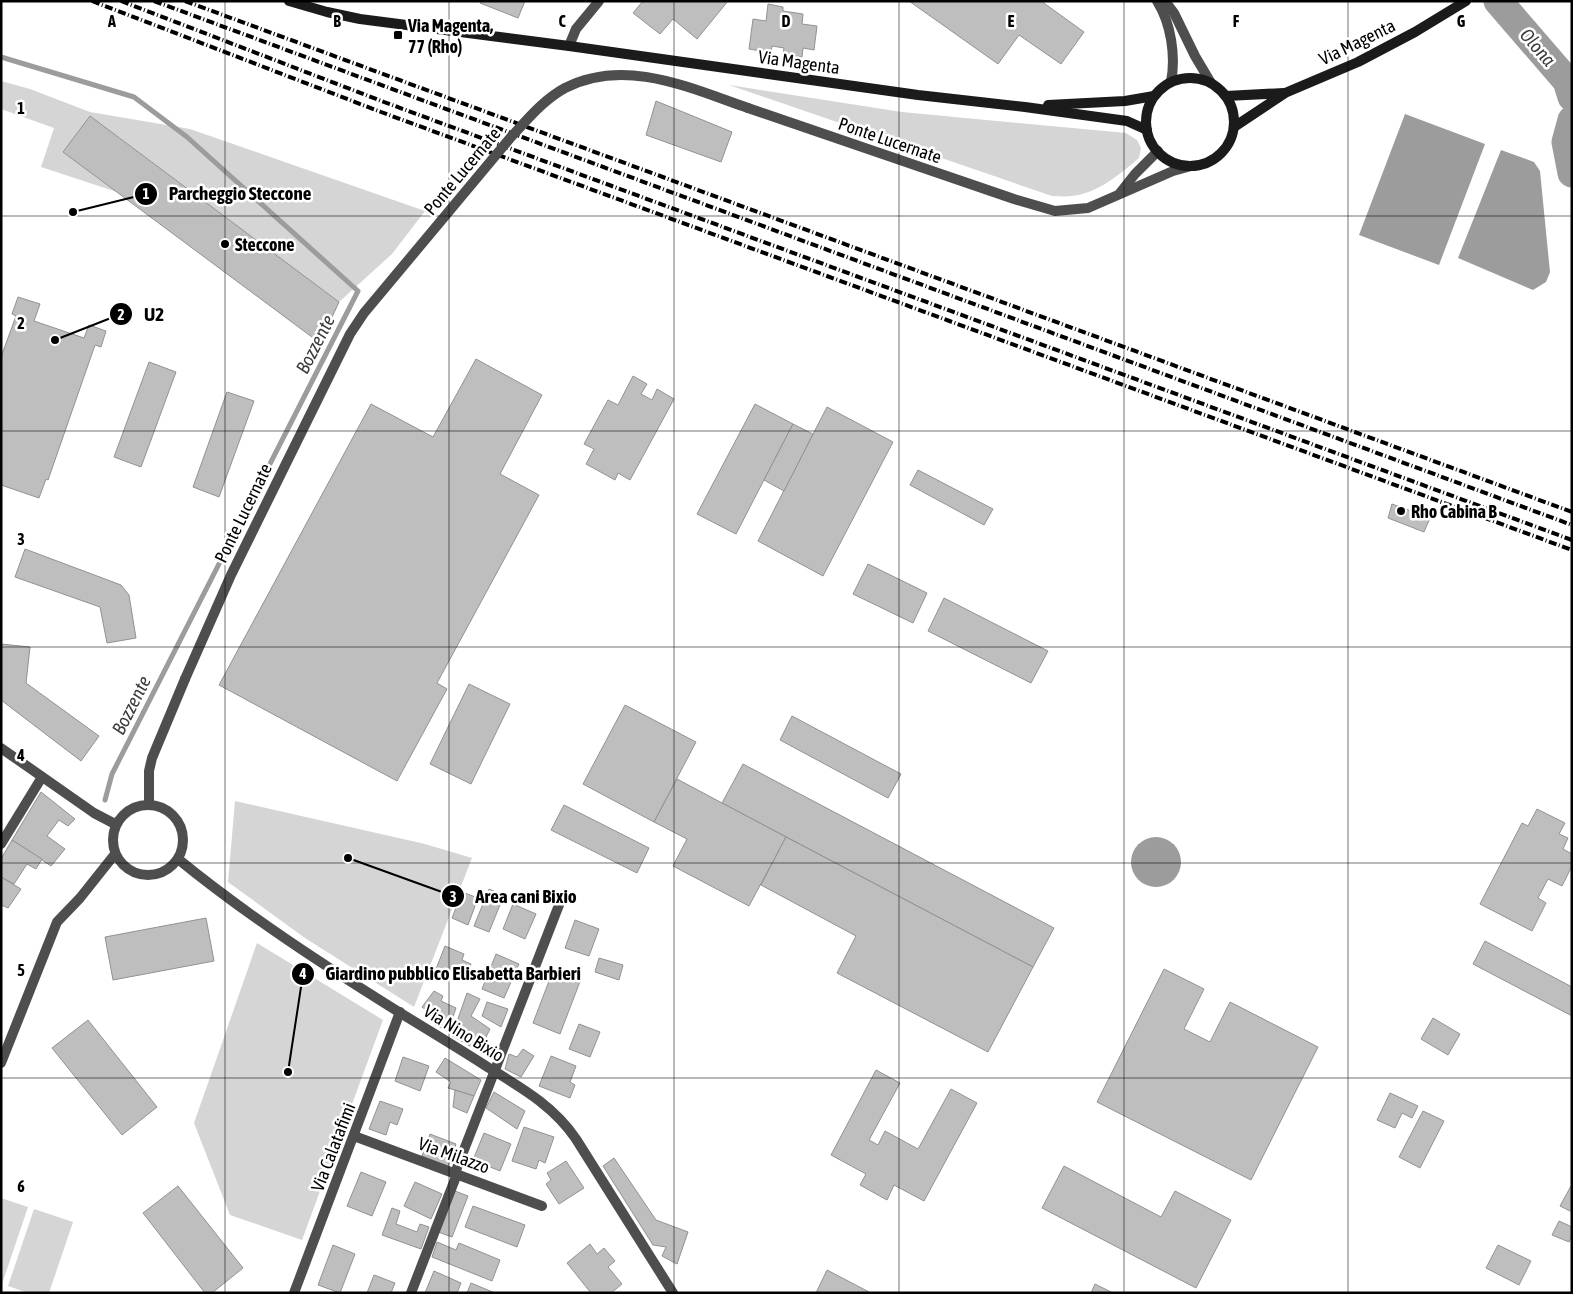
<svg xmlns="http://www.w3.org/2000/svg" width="1573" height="1294" font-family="'Asap Condensed',sans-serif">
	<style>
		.green { fill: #d5d5d5 }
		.water { fill: #9c9c9c }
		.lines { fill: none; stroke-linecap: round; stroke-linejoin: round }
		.stream { stroke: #9c9c9c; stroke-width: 5 }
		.river { stroke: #9c9c9c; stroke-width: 29 }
		.building { fill: #bebebe; stroke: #929292 }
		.street { stroke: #4e4e4e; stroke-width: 10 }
		.secondary { stroke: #1b1b1b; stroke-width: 10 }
		.rail { stroke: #000; stroke-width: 4; stroke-dasharray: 8 2.5 1 2.5; stroke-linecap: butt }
		.street-bridge { stroke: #4e4e4e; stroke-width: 10 }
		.grid { fill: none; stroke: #000; stroke-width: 1; stroke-opacity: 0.55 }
		.poi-dot { fill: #000; stroke: #fff; stroke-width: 2 }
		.labels { text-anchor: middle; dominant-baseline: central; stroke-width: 5; stroke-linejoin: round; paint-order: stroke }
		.poi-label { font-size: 18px; font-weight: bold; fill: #000; stroke: #fff; text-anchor: start }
		.street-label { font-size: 18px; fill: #000; stroke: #fff }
		.water-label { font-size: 19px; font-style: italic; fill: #3d3d3d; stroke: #fff }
		.grid-label { font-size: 16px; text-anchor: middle; font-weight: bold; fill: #000; stroke: #fff; stroke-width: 5; stroke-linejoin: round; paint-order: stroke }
		.leader { fill: none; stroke: #000; stroke-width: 2 }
		.callout-dot { fill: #000; stroke: #fff; stroke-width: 2 }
		.mark-label { font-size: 15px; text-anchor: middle; font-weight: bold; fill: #fff }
		.callout-label { font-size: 19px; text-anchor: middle; font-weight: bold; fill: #000; stroke: #fff; stroke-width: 5; stroke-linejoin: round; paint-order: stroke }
	</style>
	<rect width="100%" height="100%" fill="#fff"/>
	<g class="green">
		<polygon points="1,81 30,89 90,112 190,129 425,211 392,254 339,302 90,116 64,152 117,192 41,167 54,128 1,109"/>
		<path d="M 729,85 L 902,112 L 1126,133 L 1137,140 L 1141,148 L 1139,158 C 1120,174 1097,194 1071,196 C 1065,197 1058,196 1052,196 Z"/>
		<polygon points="235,801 425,844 472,858 414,1007 305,938 228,882"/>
		<polygon points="257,943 383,1020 302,1240 230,1215 194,1123"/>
		<polygon points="1,1198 28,1207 2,1284 1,1283"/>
		<polygon points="34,1209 73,1222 49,1293 28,1293 8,1286"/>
	</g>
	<g class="water">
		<polygon points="1405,114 1485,144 1439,265 1359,235"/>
		<polygon points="1501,150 1534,162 1540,171 1550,272 1546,282 1533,290 1458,258"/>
		<circle cx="1156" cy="862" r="25"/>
	</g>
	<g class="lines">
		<polyline class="stream" points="1,57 134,97 187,137 358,291 112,774 105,800"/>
		<g class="river">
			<polyline points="1498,1 1567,81 1572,97"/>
			<polyline points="1572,120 1566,142 1572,173"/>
		</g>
	</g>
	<g class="building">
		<polygon points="481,1 525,1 518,18 480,3"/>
		<polygon points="643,1 728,1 697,39 673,19 660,34 633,13"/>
		<polygon points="909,1 1041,1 1084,32 1061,64 1019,35 998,64"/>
		<polygon points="768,4 783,7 783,11 803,14 802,24 817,26 814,50 803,48 802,57 783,54 784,48 772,46 770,60 759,59 761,51 749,49 753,19 766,21"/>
		<polygon points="656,101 732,132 721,162 646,135"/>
		<polygon points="90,116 339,302 320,343 63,152"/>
		<polygon points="18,297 40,304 34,321 84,338 89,325 106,331 101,347 95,345 48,480 46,479 39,498 1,485 1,357 16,316 12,314"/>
		<polygon points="476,359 542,395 500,474 539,495 437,683 447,689 397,781 219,685 371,404 433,437"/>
		<polygon points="149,362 176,372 141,467 114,457"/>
		<polygon points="633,376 647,384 641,394 652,400 657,389 674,399 630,480 618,473 615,480 586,464 594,449 584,444 608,400 618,405"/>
		<polygon points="227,392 254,401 219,497 193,487"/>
		<polygon points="755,404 793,424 736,534 697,514"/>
		<polygon points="827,407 893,442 823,576 758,541"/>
		<polygon points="793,424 813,434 784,491 764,480"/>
		<polygon points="918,470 993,509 984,525 910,485"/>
		<polygon points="1392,504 1430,518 1424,532 1388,518"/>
		<polygon points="25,549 121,585 129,595 136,638 107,643 100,607 15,577"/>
		<polygon points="868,564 927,593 913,623 853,594"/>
		<polygon points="944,598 1048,651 1031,683 928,631"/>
		<polygon points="1,644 30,647 26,683 99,736 81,761 1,700"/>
		<polygon points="469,684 510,704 471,784 430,764"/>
		<polygon points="625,705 696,742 654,822 583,784"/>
		<polygon points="792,716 901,774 888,798 780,740"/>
		<polygon points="743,764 1054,928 1033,967 722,803"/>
		<polygon points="677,779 786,837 749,906 673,866 687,839 654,822"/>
		<polygon points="41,792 75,819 68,826 59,820 47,836 65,849 51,866 12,840"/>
		<polygon points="564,805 649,848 637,873 551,830"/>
		<polygon points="1537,809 1565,823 1559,834 1568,838 1563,849 1572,854 1572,866 1562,886 1548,879 1538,898 1546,903 1532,931 1480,904 1522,823 1528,826"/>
		<polygon points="786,837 1033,967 988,1052 837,973 856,936 761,885"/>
		<polygon points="12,840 42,859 36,869 27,864 14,884 1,877 1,859"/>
		<polygon points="1,877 21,889 8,908 1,905"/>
		<polygon points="489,889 504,895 489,932 474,926"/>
		<polygon points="462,892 478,898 468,925 452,918"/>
		<polygon points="513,904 536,914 525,939 503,929"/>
		<polygon points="206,918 214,961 113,980 105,937"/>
		<polygon points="575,920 599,929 589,956 565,948"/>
		<polygon points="1485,941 1572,987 1572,1016 1473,964"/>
		<polygon points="445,946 464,954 462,960 471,964 464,981 436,969"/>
		<polygon points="496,954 519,964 504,998 482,989"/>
		<polygon points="599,958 623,965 619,980 595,972"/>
		<polygon points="554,968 581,979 560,1034 533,1023"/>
		<polygon points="1164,969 1204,989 1184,1029 1210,1042 1230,1002 1318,1047 1251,1180 1097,1102"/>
		<polygon points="434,991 443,996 441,1001 456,1008 448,1031 434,1024 438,1019 422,1007"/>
		<polygon points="467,993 480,999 471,1016 490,1029 479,1051 452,1036"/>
		<polygon points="487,1002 508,1009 501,1027 482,1016"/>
		<polygon points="1433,1018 1460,1034 1448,1055 1421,1039"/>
		<polygon points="88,1020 157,1107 122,1135 52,1048"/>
		<polygon points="579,1024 600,1032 590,1057 569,1049"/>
		<polygon points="523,1049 534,1056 521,1077 505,1069 509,1054 517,1057"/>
		<polygon points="551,1056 576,1066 570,1082 575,1085 570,1098 539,1086"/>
		<polygon points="403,1057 429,1066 420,1091 395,1081"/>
		<polygon points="445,1058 481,1080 474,1096 448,1088 451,1082 436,1072"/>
		<polygon points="876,1070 900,1083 869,1140 878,1145 885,1131 918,1149 951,1089 977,1103 924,1201 894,1185 887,1200 860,1185 866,1174 831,1155"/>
		<polygon points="455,1090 474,1096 467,1113 453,1107"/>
		<polygon points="494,1092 525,1111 517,1129 486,1108"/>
		<polygon points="1390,1093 1418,1106 1412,1118 1402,1113 1395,1128 1377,1120"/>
		<polygon points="380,1101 403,1109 397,1125 390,1122 386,1135 369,1129"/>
		<polygon points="1423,1111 1444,1121 1420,1168 1399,1157"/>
		<polygon points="524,1127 554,1137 545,1163 539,1160 536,1169 512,1161"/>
		<polygon points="484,1133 511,1144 500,1171 473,1160"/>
		<polygon points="430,1134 456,1144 448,1166 422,1156"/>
		<polygon points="614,1158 656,1220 688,1232 677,1264 662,1256 666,1247 653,1245 603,1166"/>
		<polygon points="566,1161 584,1188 559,1204 546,1184 551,1180 547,1173"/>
		<polygon points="1064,1166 1161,1217 1175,1191 1231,1220 1196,1288 1042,1208"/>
		<polygon points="361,1172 386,1182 372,1216 347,1206"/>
		<polygon points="415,1182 442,1194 431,1219 404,1206"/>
		<polygon points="178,1186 243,1268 212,1293 205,1293 143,1213"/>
		<polygon points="1571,1186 1572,1186 1572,1212 1560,1206"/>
		<polygon points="455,1191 468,1196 452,1237 438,1232"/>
		<polygon points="473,1206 525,1225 517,1247 465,1227"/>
		<polygon points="392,1208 400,1211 396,1224 417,1232 420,1224 429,1227 421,1249 382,1235"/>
		<polygon points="1559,1221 1572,1227 1572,1235 1569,1242 1552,1235"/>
		<polygon points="437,1242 456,1250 459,1243 500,1260 492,1281 432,1257"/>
		<polygon points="590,1244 597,1254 604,1248 615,1261 608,1267 622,1284 611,1293 591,1293 567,1263"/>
		<polygon points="333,1245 355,1254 340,1293 318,1285"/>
		<polygon points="1498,1245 1531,1261 1519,1285 1486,1268"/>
		<polygon points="827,1270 871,1293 816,1293"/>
		<polygon points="434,1271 461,1283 457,1293 425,1293"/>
		<polygon points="374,1275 395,1283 391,1293 367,1293"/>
		<polygon points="471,1283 495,1293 467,1293"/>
		<polygon points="1095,1284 1113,1293 1091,1293"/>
	</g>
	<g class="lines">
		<g class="street">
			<path d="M 1157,1 C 1171,23 1176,56 1171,82"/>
			<polyline points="1165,1 1174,13 1195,56 1211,83"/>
			<polyline points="569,46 576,29 599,1"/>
			<polyline points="748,108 1014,199 1055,211 1088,208 1173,171 1191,166"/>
			<polyline points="1120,193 1135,174 1158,151"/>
			<polyline points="1,748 94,813 115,824"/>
			<polyline points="149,804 149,771 152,758 185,679"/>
			<circle cx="148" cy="840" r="35"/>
			<polyline points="1,844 42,777"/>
			<path d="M 178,859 C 248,916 325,966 402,1014 C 430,1031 458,1048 486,1066 C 520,1087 553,1105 576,1139 L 673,1293"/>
			<polyline points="1,1063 57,922 80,898 115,854"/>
			<polyline points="354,1136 542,1206"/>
			<polyline points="455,1173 559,905"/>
			<polyline points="294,1293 400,1012"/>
			<polyline points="411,1293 457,1174"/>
		</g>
		<g class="secondary">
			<polyline points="289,1 327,12 360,19 569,46 918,95 1025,107 1127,121 1147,130"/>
			<circle cx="1190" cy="122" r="44"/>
			<polyline points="1226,96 1284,93"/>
			<polyline points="1048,105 1125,101 1154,96"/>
			<polyline points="1234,127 1285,93 1358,62 1415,32 1466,1"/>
		</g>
		<g class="rail">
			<polyline points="92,1 381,112 1572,550"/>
			<polyline points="121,1 384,102 1572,540"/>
			<polyline points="154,1 1572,525"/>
			<polyline points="185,1 1572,512"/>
		</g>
		<path class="street-bridge" d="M 185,679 L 231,575 L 350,334 L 364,313 L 511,137 C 527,120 543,100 565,88 C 625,57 690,88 748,108"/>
	</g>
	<path class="grid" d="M 225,1 L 225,1293M 449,1 L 449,1293M 674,1 L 674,1293M 899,1 L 899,1293M 1124,1 L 1124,1293M 1348,1 L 1348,1293M 1,216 L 1572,216M 1,431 L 1572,431M 1,647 L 1572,647M 1,863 L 1572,863M 1,1078 L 1572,1078"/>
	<g class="poi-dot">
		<rect x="393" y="30" width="10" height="10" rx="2.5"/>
		<circle cx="225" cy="244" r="5"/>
		<circle cx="1401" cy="511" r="5"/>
	</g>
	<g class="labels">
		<g class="poi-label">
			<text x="408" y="25">Via Magenta,<tspan x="408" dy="21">77 (Rho)</tspan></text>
			<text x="235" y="244">Steccone</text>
			<text x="1411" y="511">Rho Cabina B</text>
		</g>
		<g class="street-label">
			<text transform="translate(1357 42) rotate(-26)">Via Magenta</text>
			<text transform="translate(799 62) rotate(8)">Via Magenta</text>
			<text transform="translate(890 140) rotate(19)">Ponte Lucernate</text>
			<text transform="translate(462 171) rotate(-50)">Ponte Lucernate</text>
			<text transform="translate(243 513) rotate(-64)">Ponte Lucernate</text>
			<text transform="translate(464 1033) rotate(32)">Via Nino Bixio</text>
			<text transform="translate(333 1147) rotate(-69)">Via Calatafimi</text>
			<text transform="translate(454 1155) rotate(20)">Via Milazzo</text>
		</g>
		<g class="water-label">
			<text transform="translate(1538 47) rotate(49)">Olona</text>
			<text transform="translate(315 344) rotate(-63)">Bozzente</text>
			<text transform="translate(131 705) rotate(-63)">Bozzente</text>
		</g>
	</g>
	<g class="grid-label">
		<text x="112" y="27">A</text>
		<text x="337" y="27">B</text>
		<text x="562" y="27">C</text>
		<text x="786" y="27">D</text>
		<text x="1011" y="27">E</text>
		<text x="1236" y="27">F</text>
		<text x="1461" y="27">G</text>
		<text x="21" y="114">1</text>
		<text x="21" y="329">2</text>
		<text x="21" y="545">3</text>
		<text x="21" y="761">4</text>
		<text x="21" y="976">5</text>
		<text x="21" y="1192">6</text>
	</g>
	<path class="leader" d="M73 212L146 194M55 340L121 314M348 858L453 896M288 1072L303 974"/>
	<g class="callout-dot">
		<circle cx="73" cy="212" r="5"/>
		<circle cx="55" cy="340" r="5"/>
		<circle cx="348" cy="858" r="5"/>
		<circle cx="288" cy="1072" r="5"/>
		<circle cx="146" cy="194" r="12"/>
		<circle cx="121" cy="314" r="12"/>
		<circle cx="453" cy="896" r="12"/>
		<circle cx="303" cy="974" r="12"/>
	</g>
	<g class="mark-label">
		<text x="146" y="199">1</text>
		<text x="121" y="320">2</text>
		<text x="453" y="902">3</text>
		<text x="303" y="979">4</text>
	</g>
	<g class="callout-label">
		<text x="240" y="200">Parcheggio Steccone</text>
		<text x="154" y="321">U2</text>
		<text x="526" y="903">Area cani Bixio</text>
		<text x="453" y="980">Giardino pubblico Elisabetta Barbieri</text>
	</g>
	<rect width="1573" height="1294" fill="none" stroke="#000000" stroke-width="5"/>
</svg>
